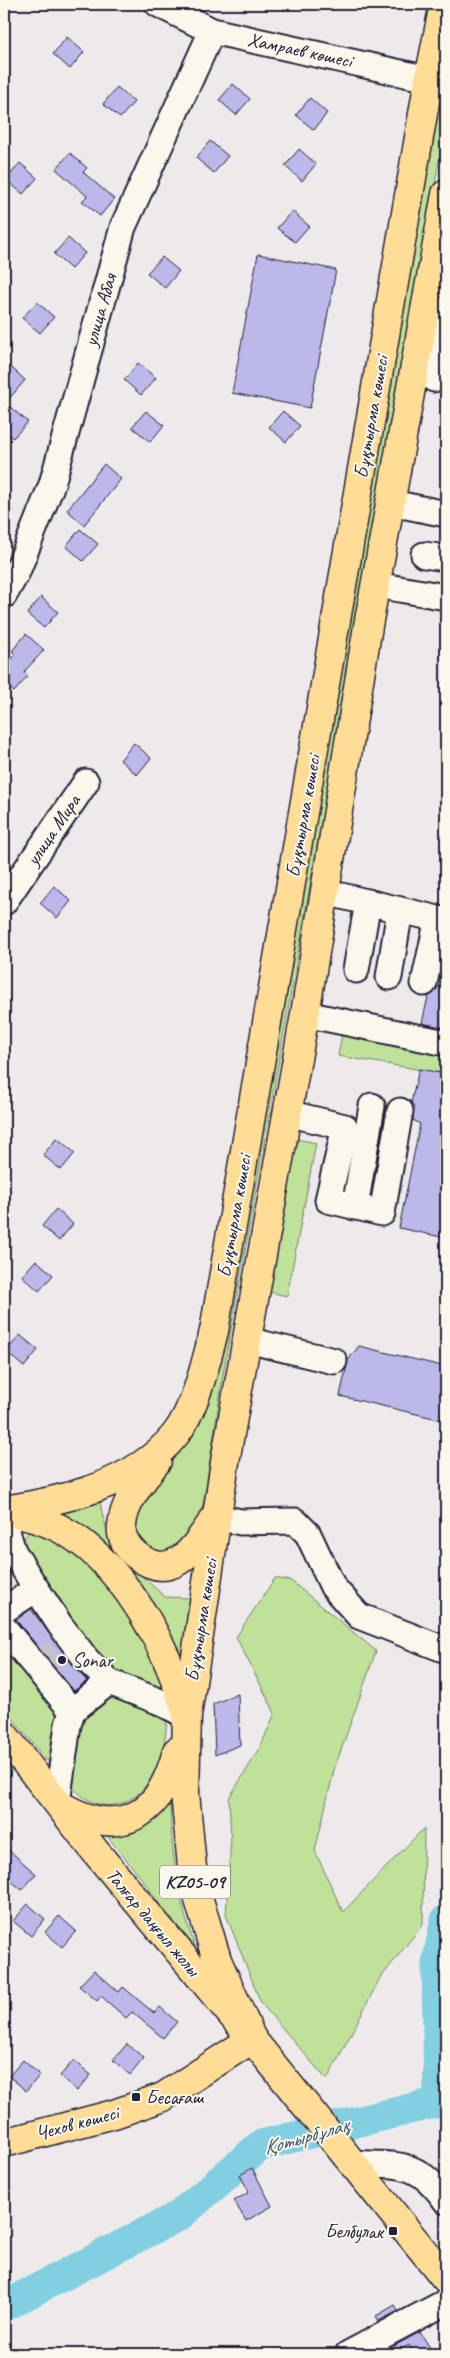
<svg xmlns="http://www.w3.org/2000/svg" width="450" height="2358" font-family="Caveat,sans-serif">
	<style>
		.green { fill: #c0e19a; stroke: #71826a }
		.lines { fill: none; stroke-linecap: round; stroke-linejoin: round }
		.river { stroke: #81cfe0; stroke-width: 31 }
		.building { fill: #bcb8ea; stroke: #22223b }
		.minor-tunnel { stroke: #c5c2c9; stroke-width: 25; stroke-dasharray: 25 12; stroke-linecap: butt }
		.minor-casing { stroke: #22223b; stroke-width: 29 }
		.major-casing { stroke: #22223b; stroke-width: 31 }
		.minor { stroke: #fbf7ec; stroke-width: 25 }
		.major { stroke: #ffdd96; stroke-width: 28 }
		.poi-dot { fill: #22223b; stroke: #fbf7ec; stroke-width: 2 }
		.labels { text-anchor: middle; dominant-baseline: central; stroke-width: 4; stroke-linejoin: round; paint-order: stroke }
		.shield { fill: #fbf7ec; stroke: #636270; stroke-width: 1 }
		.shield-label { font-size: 19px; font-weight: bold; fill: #22223b }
		.street-label { font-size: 20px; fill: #22223b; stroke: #fbf7ec }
		.poi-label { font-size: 20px; fill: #22223b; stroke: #fbf7ec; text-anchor: start }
		.water-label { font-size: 21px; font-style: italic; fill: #3e566d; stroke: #fbf7ec }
	</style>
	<rect width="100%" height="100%" fill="#eeeaec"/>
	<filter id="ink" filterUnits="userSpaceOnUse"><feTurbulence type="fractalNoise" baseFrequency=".02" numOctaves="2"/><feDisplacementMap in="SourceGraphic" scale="10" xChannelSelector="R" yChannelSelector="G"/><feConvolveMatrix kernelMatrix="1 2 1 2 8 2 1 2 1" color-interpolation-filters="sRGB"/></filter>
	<g filter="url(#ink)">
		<g class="green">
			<polygon points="443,97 446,97 446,122 224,1369 204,1500 186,1573 163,1576 138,1556 125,1484 194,1421 437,111"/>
			<polygon points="342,1034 446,1057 446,1074 338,1056"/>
			<polygon points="297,1139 316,1143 287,1296 269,1292"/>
			<path d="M 100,1496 C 101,1540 134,1569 165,1597 L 193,1598 L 183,1688 L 157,1621 L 43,1513 Z"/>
			<path d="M 29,1531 L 38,1532 L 74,1552 L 91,1567 L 123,1602 L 165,1687 L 161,1690 C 149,1687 134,1685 124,1679 C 99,1665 28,1567 23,1540 Z"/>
			<polygon points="275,1578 291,1581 376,1651 334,1770 315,1851 343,1912 424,1828 423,1924 379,1980 327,2080 261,2003 226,1915 231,1839 229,1798 259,1750 275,1713 236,1637"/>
			<polygon points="4,1641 59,1709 52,1762 46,1760 4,1708"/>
			<path d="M 112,1690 L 167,1720 C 166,1737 162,1756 154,1772 C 136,1809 98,1818 71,1785 L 75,1726 Z"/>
			<path d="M 170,1790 C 170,1853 178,1906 202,1965 L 145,1883 L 103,1831 Z"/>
		</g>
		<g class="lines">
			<polyline class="river" points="4,2306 180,2215 261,2145 439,2102 437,1963 446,1920"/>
		</g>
		<g class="building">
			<polygon points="67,37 84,52 70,69 53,54"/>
			<polygon points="233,84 250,99 236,115 219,100"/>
			<polygon points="117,87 134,102 120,118 103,104"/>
			<polygon points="310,98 327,113 314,130 296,115"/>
			<polygon points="210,141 228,156 214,173 196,158"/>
			<polygon points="299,149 316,164 302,181 285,166"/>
			<polygon points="70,153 87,168 83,172 114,199 100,216 82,201 87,196 56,169"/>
			<polygon points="20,163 37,178 23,194 6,180"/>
			<polygon points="292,211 309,226 295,242 277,228"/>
			<polygon points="68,238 85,253 71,269 54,254"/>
			<polygon points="258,254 336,270 310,408 232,393"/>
			<polygon points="162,257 179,271 165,288 147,273"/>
			<polygon points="37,302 54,317 40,333 22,318"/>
			<polygon points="4,361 25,380 4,405"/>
			<polygon points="138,363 156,378 141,395 124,380"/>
			<polygon points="10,407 28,422 13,438 4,430 4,414"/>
			<polygon points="146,411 164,425 150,442 132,427"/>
			<polygon points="283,411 300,426 286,442 269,427"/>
			<polygon points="104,464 121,479 84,525 67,510"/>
			<polygon points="80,529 98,544 83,561 66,546"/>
			<polygon points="41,597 58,612 44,628 27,614"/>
			<polygon points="26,634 44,650 24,672 28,676 14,692 4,684 4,669 16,654 12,651"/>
			<polygon points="134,743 151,758 137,775 120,760"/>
			<polygon points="54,886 71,901 57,918 40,903"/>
			<polygon points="438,986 446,988 446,1028 422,1023 428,997 434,993"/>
			<polygon points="419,1069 446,1074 446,1238 399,1228 420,1124 413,1120 414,1107 411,1103"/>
			<polygon points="57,1138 75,1153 61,1170 43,1155"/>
			<polygon points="56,1209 73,1224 59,1241 42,1226"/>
			<polygon points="36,1260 53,1275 39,1291 22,1276"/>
			<polygon points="20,1335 38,1350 24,1367 6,1352"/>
			<polygon points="359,1346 446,1367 446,1421 340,1396 348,1360"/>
			<polygon points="31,1609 76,1669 87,1681 74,1691 16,1620"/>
			<polygon points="238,1694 240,1745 215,1755 213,1704"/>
			<polygon points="4,1846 36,1874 22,1890 4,1875"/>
			<polygon points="28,1904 45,1919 31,1936 13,1921"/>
			<polygon points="59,1916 76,1931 62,1947 45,1932"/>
			<polygon points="94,1970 119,1992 123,1987 154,2013 160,2007 177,2022 163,2038 132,2012 126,2018 101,1996 97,2001 79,1986"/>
			<polygon points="127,2044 144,2058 130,2075 113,2060"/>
			<polygon points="23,2060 40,2075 26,2091 9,2076"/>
			<polygon points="74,2060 91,2075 77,2091 60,2076"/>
			<polygon points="252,2168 272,2206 246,2221 234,2201 249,2192 240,2175"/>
			<polygon points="395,2305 398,2311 379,2321 376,2316"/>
			<polygon points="420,2332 434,2354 414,2354 409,2345 397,2352 394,2346"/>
		</g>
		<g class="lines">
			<polyline class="minor-tunnel" points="36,1667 71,1639"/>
			<g class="minor-casing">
				<g id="minor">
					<polyline points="158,4 212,31 446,83"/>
					<polyline points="434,379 446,310"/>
					<polyline points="392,503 446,514"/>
					<polyline points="424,555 446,558"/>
					<polyline points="376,585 446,597"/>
					<polyline points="4,595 17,572 52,484 123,227 212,31"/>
					<polyline points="325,892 438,919 424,983"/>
					<polyline points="4,902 86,782"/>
					<polyline points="356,970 368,902"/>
					<polyline points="389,977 400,910"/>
					<polyline points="305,1014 446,1043"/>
					<polyline points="287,1113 345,1127 328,1200 382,1213 400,1111"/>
					<polyline points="355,1207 372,1106"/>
					<polyline points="247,1340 334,1361"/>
					<polyline points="216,1517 241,1522 295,1521 308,1534 333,1587 359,1616 446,1650"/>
					<polyline points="4,1522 13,1551 32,1582 60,1625 87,1660 109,1682 158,1701 187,1716"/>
					<polyline points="4,1610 36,1589"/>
					<polyline points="4,1628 72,1711"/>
					<polyline points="57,1803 68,1725 72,1711 109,1682"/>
					<path d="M 352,2163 C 398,2166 417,2159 446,2201"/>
					<polyline points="348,2354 446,2302"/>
				</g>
			</g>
			<g class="major-casing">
				<g id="major">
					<path d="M 157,1461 C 143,1480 124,1501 122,1525 C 120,1536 127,1548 136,1555 C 174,1585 195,1546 215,1518"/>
					<path d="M 4,1510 C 65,1500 134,1485 175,1435 C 195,1410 206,1362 214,1331 L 429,79 L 444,4"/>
					<path d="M 8,1512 C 25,1515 43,1520 59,1528 C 121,1560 166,1644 185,1709"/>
					<polyline points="4,1735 95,1851 252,2039 446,2279"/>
					<path d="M 60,1805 C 121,1841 161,1815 177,1751"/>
					<polyline points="252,2039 217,1960 199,1900 192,1867 185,1793 187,1716 225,1462 305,1014 368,626 446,194"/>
					<polyline points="4,2143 114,2114 163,2097 252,2039"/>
				</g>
			</g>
			<use href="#minor" class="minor"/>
			<use href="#major" class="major"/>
		</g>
	</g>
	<g class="poi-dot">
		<circle cx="62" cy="1660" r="5"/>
		<rect x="131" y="2092" width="10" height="10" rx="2.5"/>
		<rect x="388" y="2226" width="10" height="10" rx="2.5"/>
	</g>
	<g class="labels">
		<rect class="shield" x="160" y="1865.5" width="70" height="33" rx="4"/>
		<g class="shield-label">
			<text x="195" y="1882">KZ05-09</text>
		</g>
		<g class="street-label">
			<text transform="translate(300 50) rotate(12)">Хамраев көшесі</text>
			<text transform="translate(100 310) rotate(-74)">улица Абая</text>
			<text transform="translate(371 417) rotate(-80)">Бұқтырма көшесі</text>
			<text transform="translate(303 816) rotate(-80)">Бұқтырма көшесі</text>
			<text transform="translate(53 830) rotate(-56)">улица Мира</text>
			<text transform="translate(234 1216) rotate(-80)">Бұқтырма көшесі</text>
			<text transform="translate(201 1620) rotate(-81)">Бұқтырма көшесі</text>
			<text transform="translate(153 1922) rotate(50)">Талғар даңғыл жолы</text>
			<text transform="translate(77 2123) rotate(-15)">Чехов көшесі</text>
		</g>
		<g class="poi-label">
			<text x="72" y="1660">Sonar</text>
			<text x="146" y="2097">Бесағаш</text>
			<text x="383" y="2231" text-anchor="end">Белбулак</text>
		</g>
		<g class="water-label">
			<text transform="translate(306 2136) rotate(-16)">Қотырбұлақ</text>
		</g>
	</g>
	<rect width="450" height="2358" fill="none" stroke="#fbf7ec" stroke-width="20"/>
	<rect x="10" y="10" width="430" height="2338" fill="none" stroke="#22223b" stroke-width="2" filter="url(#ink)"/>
</svg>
